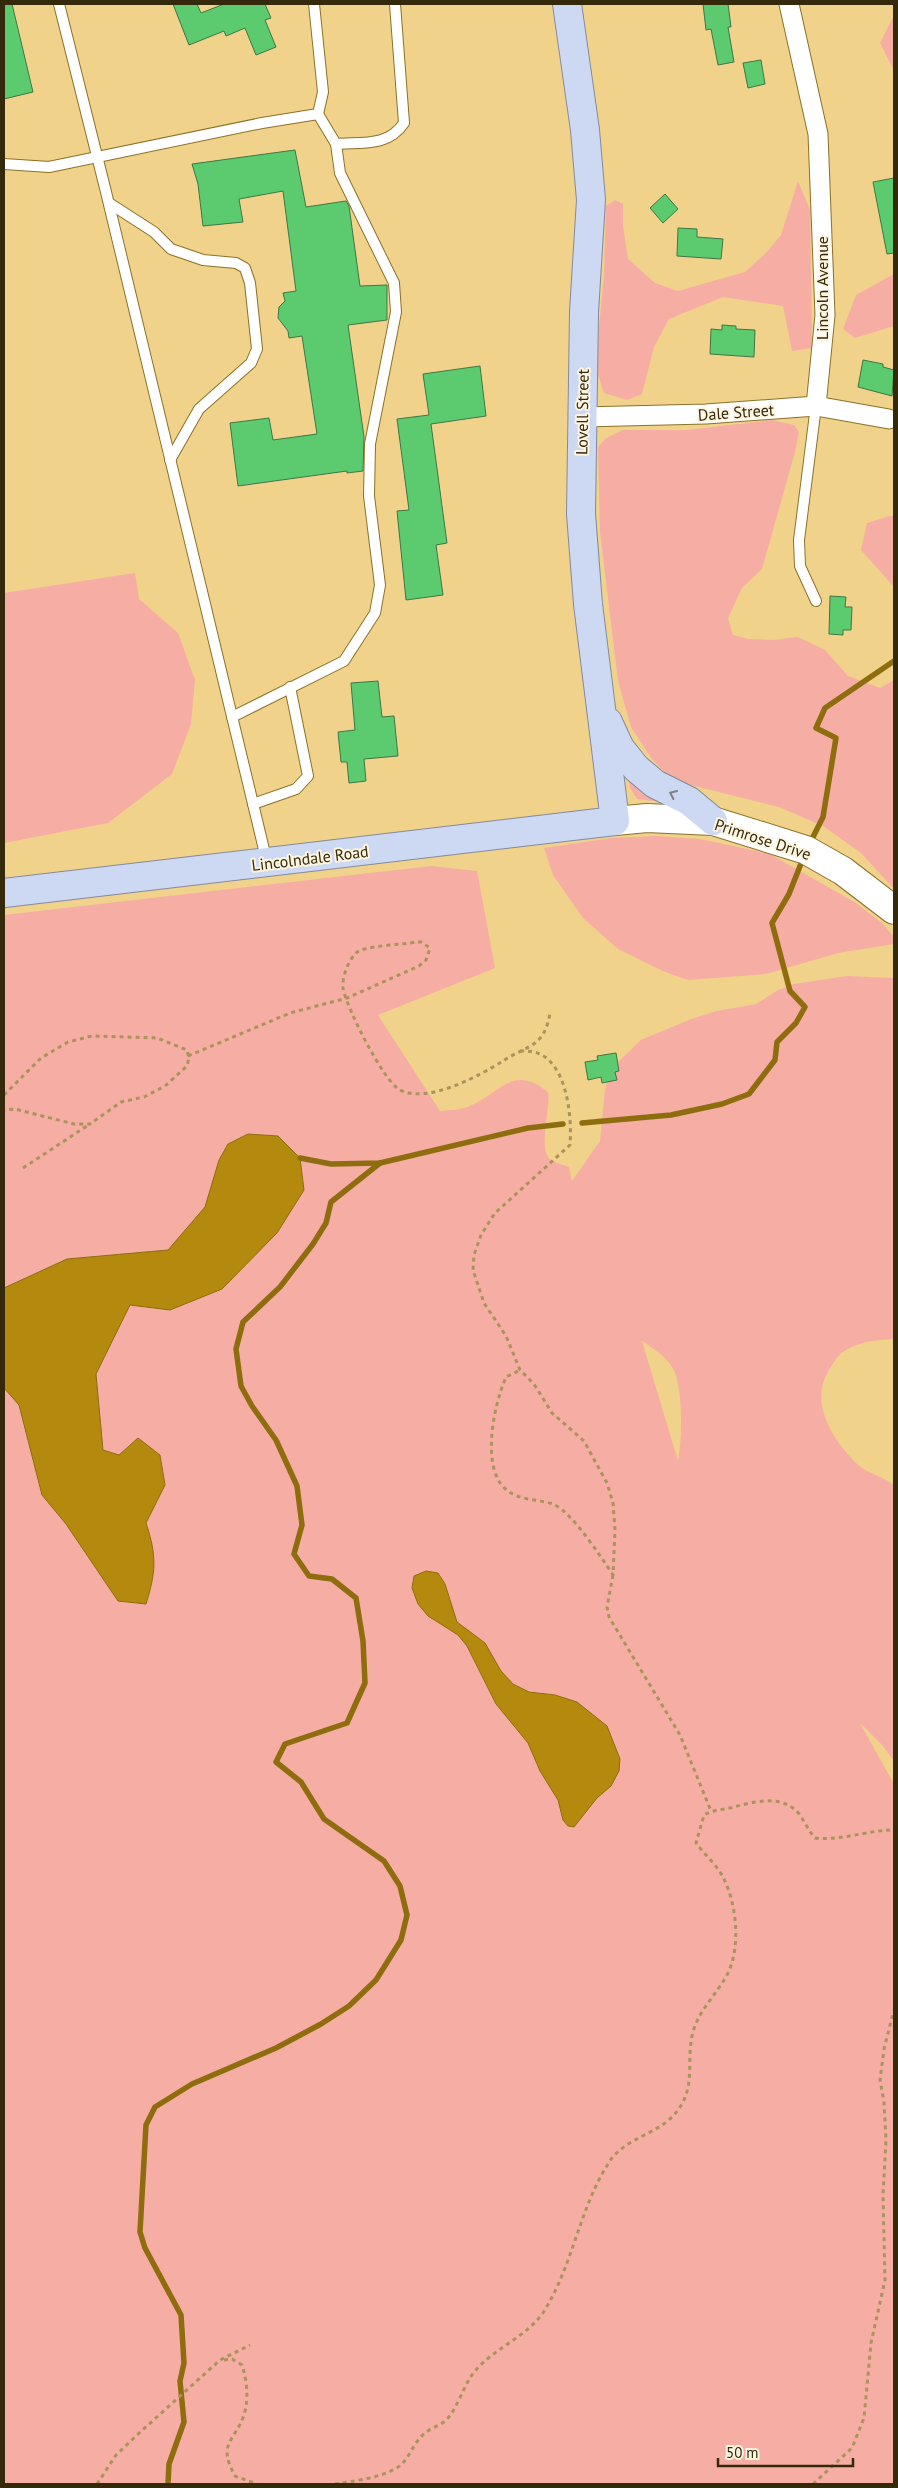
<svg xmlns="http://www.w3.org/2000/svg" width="898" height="2488" font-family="'PT Sans',sans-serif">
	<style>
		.green { fill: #f6aea4; fill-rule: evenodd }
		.water { fill: #b38a0e; stroke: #8d6d0d }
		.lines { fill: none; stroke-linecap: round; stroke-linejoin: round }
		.stream { stroke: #8d6d0d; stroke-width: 5.5 }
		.building { fill: #5ccb70; stroke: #3e7646 }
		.lane-casing { stroke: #8c7129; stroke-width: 12 }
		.street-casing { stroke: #8c7129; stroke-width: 21 }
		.secondary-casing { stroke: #8c7129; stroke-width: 30 }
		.primary-casing { stroke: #828a9d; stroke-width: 30 }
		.path { stroke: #ab935c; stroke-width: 3; stroke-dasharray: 4 4; stroke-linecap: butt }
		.lane { stroke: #fff; stroke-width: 10 }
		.street { stroke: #fff; stroke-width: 19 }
		.secondary { stroke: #fff; stroke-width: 28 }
		.primary { stroke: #cdd8f3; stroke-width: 28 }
		.oneway { stroke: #81807f }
		.labels { text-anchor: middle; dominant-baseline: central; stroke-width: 4; stroke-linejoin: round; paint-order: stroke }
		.street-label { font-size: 16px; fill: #35290b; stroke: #fef5e1 }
	</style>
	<rect width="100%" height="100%" fill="#f0d28b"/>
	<g class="green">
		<polygon points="894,15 894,69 893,69 880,43"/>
		<polygon points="798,181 810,210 812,348 792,351 783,306 723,297 669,319 654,347 642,394 627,400 604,393 595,366 604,276 606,206 615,200 623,204 623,226 628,259 655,283 678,291 745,272 766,253 781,235"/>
		<polygon points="894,274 894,326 855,338 843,329 856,295"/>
		<polygon points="772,420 794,425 799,432 795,452 762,569 742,588 728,618 733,635 748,639 774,640 798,637 825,650 848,676 880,688 894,680 894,889 861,853 823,826 779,807 687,784 666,774 652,759 631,727 618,681 600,532 598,447 606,438 623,430 687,430"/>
		<polygon points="890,516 894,516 894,587 861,550 867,523"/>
		<polygon points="135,573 139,599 178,633 195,680 191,724 172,774 108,823 4,843 4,593"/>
		<polygon points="627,774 658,799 653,801 637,799 630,788"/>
		<polygon points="655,836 700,839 770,854 856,903 882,923 894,937 894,944 838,953 766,974 688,980 665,972 618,949 583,918 553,875 544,848 611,838"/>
		<path d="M 431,866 L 477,871 L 495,968 L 378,1015 L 440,1111 C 450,1110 461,1110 470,1106 C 502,1092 513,1064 548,1092 C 551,1109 537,1150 551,1160 C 556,1163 564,1165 569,1167 L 572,1181 L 600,1141 L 605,1089 L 613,1067 L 641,1040 L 691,1019 L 717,1011 L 756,1004 L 778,990 L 794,984 L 847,976 L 894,978 L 894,1339 C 878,1340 861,1341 846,1350 C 838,1354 834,1362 829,1370 C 809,1403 832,1438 855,1462 C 865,1473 883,1476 894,1485 L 894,1761 L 882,1745 L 860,1723 L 894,1784 L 894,2484 L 4,2484 L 4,915 ZM 642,1341 C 653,1348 671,1360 675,1373 C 683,1393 682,1440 678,1461 Z"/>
	</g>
	<g class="water">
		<path d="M 248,1134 L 278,1136 L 300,1158 L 304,1190 L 277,1233 L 222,1289 L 170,1310 L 130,1305 L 96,1374 L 103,1450 L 119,1455 L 138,1438 L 160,1455 L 165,1485 L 146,1523 C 157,1556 156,1572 146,1604 L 118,1601 L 66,1524 L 42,1495 L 19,1405 L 4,1388 L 4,1288 L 67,1259 L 168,1250 L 205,1207 L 219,1160 L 228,1144 Z"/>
		<polygon points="426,1571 438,1573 445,1584 457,1622 485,1643 501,1671 513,1684 529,1692 555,1695 577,1702 607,1726 620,1759 619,1771 611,1786 597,1798 574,1827 568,1826 563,1820 558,1800 540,1771 528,1743 496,1704 467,1646 458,1635 428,1616 418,1604 412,1588 414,1576"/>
	</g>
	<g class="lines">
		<g class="stream">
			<polyline points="810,843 823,817 836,738 816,728 825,708 894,661"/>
			<polyline points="582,1123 671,1115 722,1104 749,1094 775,1060 777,1042 796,1023 805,1007 790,991 772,923 789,894 804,856"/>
			<polyline points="300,1158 331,1164 380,1163 528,1128 563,1124"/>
			<polyline points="168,2484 169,2464 184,2422 180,2381 184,2363 181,2315 145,2248 140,2232 146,2125 155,2107 192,2084 276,2048 321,2024 349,2006 376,1980 401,1940 407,1915 400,1886 384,1861 324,1819 301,1782 276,1762 285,1744 347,1723 365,1683 363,1641 356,1598 332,1579 309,1576 294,1554 302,1525 297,1486 276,1440 252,1406 241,1386 236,1349 243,1322 280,1287 313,1244 326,1223 331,1202 380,1163"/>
		</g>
	</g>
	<g class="building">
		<polygon points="4,4 12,4 33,92 4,99"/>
		<polygon points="173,4 197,4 201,13 224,4 265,4 271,18 265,20 276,47 256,55 245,28 226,36 224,31 189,45"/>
		<polygon points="703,4 728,4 731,27 728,27 734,62 718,65 711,29 706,30"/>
		<polygon points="761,60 765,84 748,88 743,63"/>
		<polygon points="295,150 306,207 346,201 349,206 360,286 387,285 387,320 348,325 364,437 363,471 347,473 347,471 238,486 230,423 269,418 273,440 317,434 302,336 289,338 288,331 278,318 279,307 285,301 283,293 296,291 283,191 239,199 243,222 203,226 198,184 192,164"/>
		<polygon points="894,178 894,253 887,254 873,182"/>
		<polygon points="665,194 678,209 663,223 650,208"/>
		<polygon points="678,228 697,229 697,237 723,239 721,259 677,256"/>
		<polygon points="722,325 736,326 736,329 755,330 754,357 710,354 711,329 722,330"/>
		<polygon points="863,360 883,364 883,367 894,370 892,396 858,387"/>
		<polygon points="480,366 486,416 431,424 447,543 436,545 443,595 406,600 397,511 409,510 397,419 429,415 423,374"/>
		<polygon points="830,596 846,597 845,607 852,607 851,630 843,630 843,635 829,634"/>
		<polygon points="378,681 382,717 394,716 398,756 364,759 366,781 349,783 347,762 341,762 338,732 355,730 351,683"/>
		<polygon points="616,1053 619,1071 615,1072 617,1080 602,1083 601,1077 588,1080 585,1062 598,1060 597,1056"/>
	</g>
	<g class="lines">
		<g class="lane-casing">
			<g id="lane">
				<polyline points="59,4 106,192 267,862"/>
				<path d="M 318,114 L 336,144 C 362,142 388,147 404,123 L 395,4"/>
				<polyline points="4,164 49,167 262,123 318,114 323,92 314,4"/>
				<polyline points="109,203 154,232 171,249 203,260 236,263 245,268 250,283 257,349 251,363 199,409 170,460"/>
				<polyline points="816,601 800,566 799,540 816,406"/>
				<polyline points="232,717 344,661 375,613 380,585 369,496 370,444 396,312 394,283 340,173 336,144"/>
				<polyline points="253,804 296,789 308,776 290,687"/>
			</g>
		</g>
		<g class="street-casing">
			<g id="street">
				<polyline points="789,4 818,134 825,315 816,406"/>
				<polyline points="582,417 706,414 816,406 889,419"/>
			</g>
		</g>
		<g class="secondary-casing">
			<polyline id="secondary" points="615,821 647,818 713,821 806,850 843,871 894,910"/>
		</g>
		<g class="primary-casing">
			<g id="primary">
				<polyline points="608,722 620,748 636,768 655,784 689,801 713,821"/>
				<polyline points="4,893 615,821 588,604 581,514 584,312 591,200 585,130 567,4"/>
			</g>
		</g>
		<g class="path">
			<path d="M 520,1051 C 528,1051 535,1051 542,1055 C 568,1070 572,1119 570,1145 L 495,1213 L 481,1235 L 474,1255 L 473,1270 L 484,1303 L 506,1336 L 520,1370 L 534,1384 L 552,1413 L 584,1441 L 607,1483 L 613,1503 L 615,1530 L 613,1575 C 601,1557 573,1514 555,1505 C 541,1499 524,1501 511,1493 C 478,1475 494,1404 506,1377 L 520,1370"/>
			<path d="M 188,1056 L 290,1013 L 347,998 L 419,966 L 426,960 L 430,948 L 421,942 L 416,942 C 403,945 365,945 356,953 C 348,961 342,977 343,988 C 346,1007 384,1082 400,1090 C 428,1104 479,1076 503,1061 C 529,1044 544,1048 550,1013"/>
			<polyline points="4,1095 41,1058 68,1042 92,1036 157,1038 187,1050 189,1058 187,1066 165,1086 144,1097 121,1102 90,1124 74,1124 15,1109 4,1110"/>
			<polyline points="23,1168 90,1124"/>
			<polyline points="613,1575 607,1607 609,1617 680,1735 711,1811"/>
			<path d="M 224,2360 L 232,2359 L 242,2365 C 247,2381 249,2398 244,2415 C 234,2443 217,2443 235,2476 L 257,2484"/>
			<polyline points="97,2484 116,2455 137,2435 220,2360 250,2345"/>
			<path d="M 335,2484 C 355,2481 378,2478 395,2469 C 409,2461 411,2447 421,2437 C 427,2429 438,2427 445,2421 C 458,2409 463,2385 475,2371 C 495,2347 530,2336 546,2308 C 573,2263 580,2208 608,2164 C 622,2139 656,2135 674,2115 C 698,2088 685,2062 693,2032 C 699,2010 716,1995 727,1975 C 741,1948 737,1906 724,1879 C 718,1866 704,1854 696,1843 L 704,1815 C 714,1809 724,1810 734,1807 C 756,1801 784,1794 800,1815 C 805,1823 809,1831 815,1838 C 842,1841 867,1830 894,1830"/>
			<polyline points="813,2484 852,2448 864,2418 871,2343 885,2280 883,2195 886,2140 884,2102 880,2080 884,2049 894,2010"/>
		</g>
		<use href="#lane" class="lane"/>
		<use href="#street" class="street"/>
		<use href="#secondary" class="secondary"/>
		<use href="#primary" class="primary"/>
	</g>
	<defs><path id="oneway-chevron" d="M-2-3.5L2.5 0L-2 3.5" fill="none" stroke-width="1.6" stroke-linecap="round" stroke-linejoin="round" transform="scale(1.25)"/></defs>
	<use class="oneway" href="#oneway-chevron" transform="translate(673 794) rotate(-155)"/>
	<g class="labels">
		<g class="street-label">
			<text transform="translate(822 288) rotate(-90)">Lincoln Avenue</text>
			<text transform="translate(582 412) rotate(-89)">Lovell Street</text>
			<text transform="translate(736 412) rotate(-4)">Dale Street</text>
			<text transform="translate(763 839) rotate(18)">Primrose Drive</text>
			<text transform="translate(310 858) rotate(-7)">Lincolndale Road</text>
		</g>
	</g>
	<rect width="898" height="2488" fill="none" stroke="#35290b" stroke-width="10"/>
	<path d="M718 2458v8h135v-8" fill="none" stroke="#35290b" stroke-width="2.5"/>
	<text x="726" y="2458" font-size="15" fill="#35290b" stroke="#fef5e1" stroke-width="4" paint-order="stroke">50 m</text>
</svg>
